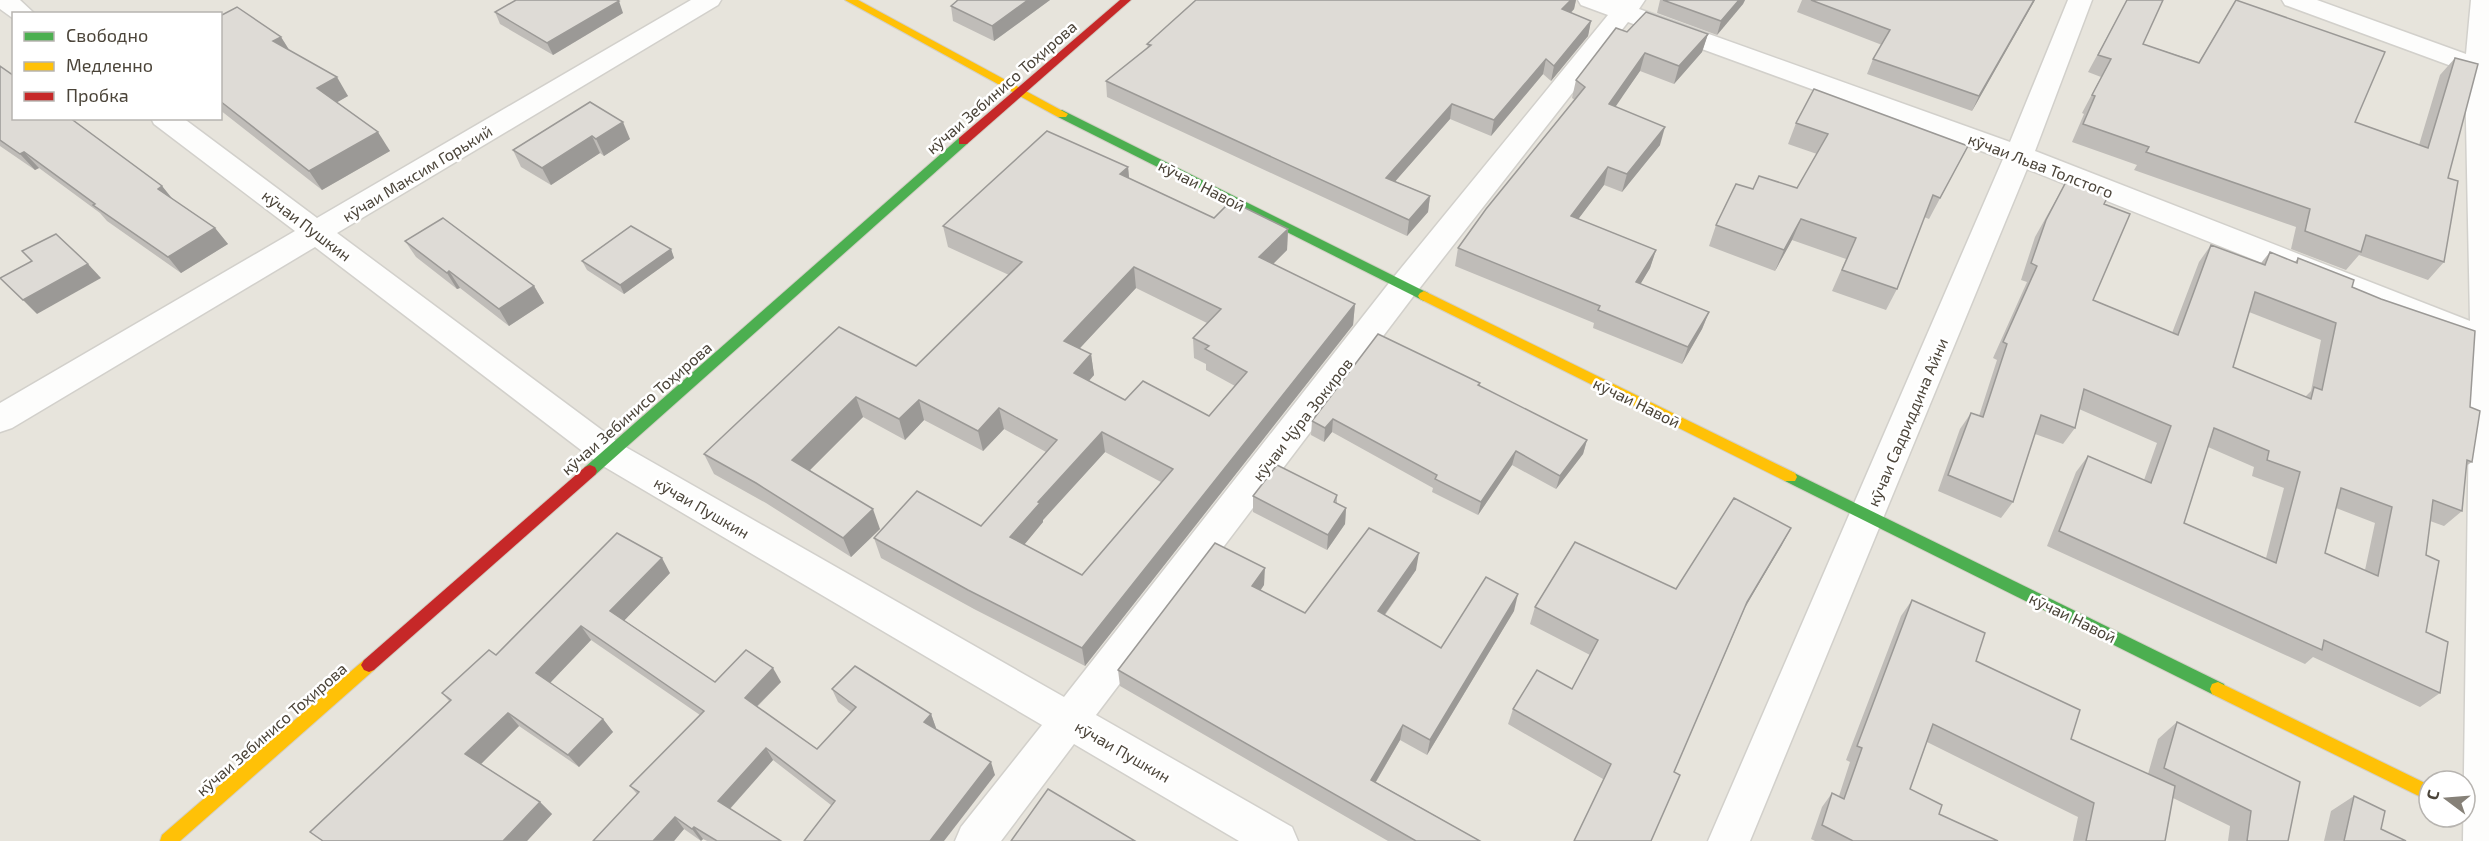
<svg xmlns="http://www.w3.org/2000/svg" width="2489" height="841" font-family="'Exo 2',sans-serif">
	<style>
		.residential { fill: #e7e4dc; fill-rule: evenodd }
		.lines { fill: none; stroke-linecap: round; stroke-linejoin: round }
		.street-casing { stroke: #d2d0cb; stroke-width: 3 }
		.fast-casing { stroke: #d3cfc5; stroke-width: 2 }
		.slow-casing { stroke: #d3cfc5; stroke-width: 2 }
		.jam-casing { stroke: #d3cfc5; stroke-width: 2 }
		.street { fill: #fdfdfc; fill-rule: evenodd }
		.fast { fill: #4caf50; fill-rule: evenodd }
		.slow { fill: #ffc107; fill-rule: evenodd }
		.jam { fill: #c62828; fill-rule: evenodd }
		.wall { fill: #bfbcb8; fill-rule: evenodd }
		.shaded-wall { fill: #9b9996 }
		.building { fill: #dedbd6; stroke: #9b9996; stroke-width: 1.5; fill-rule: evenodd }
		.labels { text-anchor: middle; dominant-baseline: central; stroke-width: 5; stroke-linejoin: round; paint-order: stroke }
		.street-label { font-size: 16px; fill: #4b4439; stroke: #fff }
	</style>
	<rect width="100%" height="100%" fill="#f4f2ee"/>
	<path class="residential" d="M 0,0 L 2489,0 L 2489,841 L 0,841 ZM 14,14 L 220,14 L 220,118 L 14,118 ZM 2429,781 L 2465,781 L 2465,817 L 2429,817 Z"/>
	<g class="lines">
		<g class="street-casing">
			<g id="street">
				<polygon points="0,0 20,0 35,14 14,14 14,19 0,9"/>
				<polygon points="691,0 721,0 718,5 337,233 622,445 1064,697 1393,278 1608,15 1581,5 1578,0 1645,0 1639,9 2010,142 2068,0 2092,0 2035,151 2470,321 2465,71 2285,5 2282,0 2317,0 2466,54 2471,0 2489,0 2489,841 2463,841 2470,346 2027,169 1750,841 1708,841 2003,159 1628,22 1415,294 1096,715 1292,827 1298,841 1239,841 1074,744 1001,841 955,841 961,827 1042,725 598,463 315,247 12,428 0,432 0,403 295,231 154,124 151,118 183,118 317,218"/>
			</g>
		</g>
		<g class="fast-casing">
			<g id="fast">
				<polygon points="1062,110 1428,293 1430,296 1424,301 1420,299 1058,117 1058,111"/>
				<polygon points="963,137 969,141 967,144 595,475 585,475 583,471 585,467 959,138"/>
				<polygon points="1790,471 2224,684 2226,689 2224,694 2218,696 2212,694 1785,481 1783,477 1785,473"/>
			</g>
		</g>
		<g class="slow-casing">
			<g id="slow">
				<polygon points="845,0 858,0 1068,114 1066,117 1058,117"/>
				<polygon points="1424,291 1795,473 1797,477 1795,481 1785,481 1420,299 1418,296 1420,293"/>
				<polygon points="369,658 374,660 377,665 374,670 180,841 160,841 162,835 364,660"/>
				<polygon points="2218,682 2429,785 2429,801 2212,694 2210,689 2212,684"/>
			</g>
		</g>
		<g class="jam-casing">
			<g id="jam">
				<polygon points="1120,0 1131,0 967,144 959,144 959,138"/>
				<polygon points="590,465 595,467 597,471 595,475 374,670 369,672 364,670 361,665 364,660 585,467"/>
			</g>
		</g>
		<use href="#street" class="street"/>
		<use href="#fast" class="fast"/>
		<use href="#slow" class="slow"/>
		<use href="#jam" class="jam"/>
	</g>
	<g class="wall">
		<polygon points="956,0 1050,0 994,41 953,21 951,6 957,1"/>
		<polygon points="1196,0 1576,0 1574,9 1571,13 1591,21 1588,36 1551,81 1543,74 1491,136 1450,119 1395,181 1430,196 1428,212 1407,236 1107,97 1106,81 1148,48 1147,44"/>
		<polygon points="1660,0 1745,0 1743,4 1717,35 1657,13"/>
		<polygon points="1802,0 2035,0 1972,111 1867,74 1873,59 1882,45 1797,12"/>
		<polygon points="2127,0 2163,0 2143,44 2199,62 2236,0 2355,122 2419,145 2440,75 2455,58 2444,262 2428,280 2359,255 2346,270 2291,249 2296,227 2134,170 2137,165 2072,142 2084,114 2082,113 2101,77 2088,72"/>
		<polygon points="495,12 623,13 553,55 500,24"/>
		<polygon points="220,16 281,37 289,50 348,96 337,102 390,151 322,190 220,110"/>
		<polygon points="1627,32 1708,34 1702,52 1674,84 1640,71 1615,106 1660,145 1622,192 1604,185 1578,219 1656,250 1650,268 1640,284 1709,312 1702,329 1682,364 1593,328 1594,323 1455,266 1458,248 1575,100 1572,98 1576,80"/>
		<polygon points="0,66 14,118 162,186 172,199 215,228 228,244 181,273 107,221 100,213 39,168 35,170 0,146"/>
		<polygon points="590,102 630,139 604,156 600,153 551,185 521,167 513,150"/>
		<polygon points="1796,123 1968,146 1929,219 1924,217 1897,289 1886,310 1832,291 1846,259 1792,240 1775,271 1709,246 1716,225 1753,189 1797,188 1817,154 1788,144"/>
		<path d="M 1128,167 L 1129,178 L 1214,218 L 1288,229 L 1287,250 L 1273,264 L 1355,304 L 1353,325 L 1085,666 L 974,609 L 881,558 L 874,538 L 981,526 L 1046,452 L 1004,429 L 983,451 L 924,420 L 905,440 L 863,417 L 810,470 L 880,529 L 851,557 L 766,503 L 714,474 L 704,454 L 916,366 L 1009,275 L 948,247 L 943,226 ZM 1136,288 L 1207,323 L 1193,338 L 1194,358 L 1206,364 L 1206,370 L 1235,386 L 1209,416 L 1125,400 L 1089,381 L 1094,375 L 1091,354 L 1079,349 ZM 1105,452 L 1161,482 L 1082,575 L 1024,545 L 1043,522 L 1043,520 Z"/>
		<path d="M 2067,180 L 2104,204 L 2093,300 L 2172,333 L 2199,262 L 2211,245 L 2261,263 L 2270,252 L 2295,262 L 2298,258 L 2352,287 L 2470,407 L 2472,462 L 2466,466 L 2462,511 L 2444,526 L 2430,521 L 2426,555 L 2426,632 L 2440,693 L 2420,707 L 2313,657 L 2305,664 L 2047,546 L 2076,472 L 2088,456 L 2144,480 L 2157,443 L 2079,409 L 2075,428 L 2063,444 L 2035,434 L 2013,502 L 2001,518 L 1938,491 L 1960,429 L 1971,413 L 1979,416 L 1997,360 L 1993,358 L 2027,282 L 2021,280 L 2035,237 ZM 2249,312 L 2321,340 L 2311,391 L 2305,397 L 2233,367 ZM 2208,447 L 2254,467 L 2252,476 L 2284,488 L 2266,558 L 2184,523 ZM 2336,508 L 2375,523 L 2365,570 L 2325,553 Z"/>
		<polygon points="405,241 534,286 544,303 509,326 460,288 457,289 416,257"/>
		<polygon points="671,249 674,258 624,294 587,270 582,261"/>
		<polygon points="1480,383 1480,386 1587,440 1583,454 1556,489 1512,465 1478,515 1432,492 1433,488 1332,432 1324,442 1311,435 1312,421"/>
		<polygon points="1337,495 1337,503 1346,508 1345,524 1327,550 1253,512 1253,496"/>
		<polygon points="1791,528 1745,608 1674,772 1603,779 1508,724 1513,709 1572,689 1590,655 1530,624 1535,607 1676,589"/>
		<polygon points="1416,570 1385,615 1441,648 1514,611 1427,755 1400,740 1376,782 1480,841 1388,841 1120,686 1118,670 1264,585 1260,590 1305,613"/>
		<polygon points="670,573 624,620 715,682 781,682 757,707 817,749 851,712 838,702 832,689 931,714 936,728 935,729 995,775 831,805 773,760 730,809 781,841 707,841 703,839 701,841 684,829 674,841 593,841 637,794 630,786 700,715 591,640 550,683 603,719 613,732 579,767 519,726 481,764 540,802 552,814 527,841 322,841 310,832 449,701 442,693 496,655"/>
		<polygon points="1912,600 1976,661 2071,739 2148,774 2158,739 2177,722 2288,841 2228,841 2230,826 2173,798 2165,841 2073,841 2078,817 1927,742 1910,789 1939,814 1998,841 1815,841 1811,839 1822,807 1832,793 1839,796 1850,762 1846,760 1901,616"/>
		<polygon points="2354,796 2381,829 2406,841 2324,841 2331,811"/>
	</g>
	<g class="shaded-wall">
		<polygon points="1028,0 1050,0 994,41 992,26"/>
		<polygon points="1571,0 1576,0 1574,9 1559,25 1562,9"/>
		<polygon points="1739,0 1745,0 1743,4 1717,35 1721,21"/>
		<polygon points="2034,0 2035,0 1972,111 1979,96"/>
		<polygon points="619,1 623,13 553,55 547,43"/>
		<polygon points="1591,21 1588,36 1551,81 1554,66"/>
		<polygon points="1708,34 1702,52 1674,84 1679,66"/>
		<polygon points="281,37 293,56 273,41"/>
		<polygon points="1645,53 1640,71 1605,122 1609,104"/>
		<polygon points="1546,59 1543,74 1491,136 1494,120"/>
		<polygon points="337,77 348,96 329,107 317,88"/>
		<polygon points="1452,104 1450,119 1385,193 1386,178"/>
		<polygon points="623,122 630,139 604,156 596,139"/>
		<polygon points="1665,127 1660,145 1622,192 1627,174"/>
		<polygon points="378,132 390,151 322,190 309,171"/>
		<polygon points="592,136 600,153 551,185 542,168"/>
		<polygon points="24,152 39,168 35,170 20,154"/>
		<polygon points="1128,167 1130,188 1120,174"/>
		<polygon points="1608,167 1604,185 1567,234 1571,216"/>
		<polygon points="162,186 175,202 158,189"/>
		<polygon points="1430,196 1428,212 1407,236 1409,220"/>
		<polygon points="1801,219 1792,240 1775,271 1784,250"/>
		<polygon points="215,228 228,244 181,273 168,257"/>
		<polygon points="1288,229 1287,250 1259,278 1259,257"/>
		<polygon points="671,249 674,258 624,294 620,285"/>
		<polygon points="1656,250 1650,268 1631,300 1636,282"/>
		<polygon points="88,264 101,278 37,314 23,300"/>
		<polygon points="1134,267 1136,288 1067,362 1064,341"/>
		<polygon points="449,271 460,288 457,289 447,273"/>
		<polygon points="534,286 544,303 509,326 499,309"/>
		<polygon points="1355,304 1353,325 1085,666 1082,648"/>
		<polygon points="1709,312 1702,329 1682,364 1688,347"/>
		<polygon points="1091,354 1094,375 1077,394 1074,373"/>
		<polygon points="856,397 863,417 800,480 792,460"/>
		<polygon points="919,400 924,420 905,440 899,419"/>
		<polygon points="999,408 1004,429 983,451 978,431"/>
		<polygon points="1333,419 1332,432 1324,442 1325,428"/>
		<polygon points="1102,432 1105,452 1043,520 1043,522 1014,557 1010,537 1038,502"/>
		<polygon points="1587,440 1583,454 1556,489 1560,476"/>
		<polygon points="1516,451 1512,465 1478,515 1481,502"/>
		<polygon points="1346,508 1345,524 1327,550 1328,535"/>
		<polygon points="873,509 880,529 851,557 843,538"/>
		<polygon points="1791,528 1782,545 1738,619 1747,602"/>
		<polygon points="1419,553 1416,570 1375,628 1378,611"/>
		<polygon points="662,558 670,573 620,625 610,611"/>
		<polygon points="1265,568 1264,585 1252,603 1252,586"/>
		<polygon points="1518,594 1514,611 1427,755 1430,740"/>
		<polygon points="581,626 591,640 547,686 536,673"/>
		<polygon points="773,668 781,682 752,711 745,698"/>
		<polygon points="508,713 519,726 478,767 465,754"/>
		<polygon points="931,714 936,728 929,735 924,722"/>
		<polygon points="603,719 613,732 579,767 568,755"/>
		<polygon points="1403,725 1400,740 1368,795 1371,780"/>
		<polygon points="766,748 773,760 726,813 718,801"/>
		<polygon points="991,762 995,775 944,841 930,841"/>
		<polygon points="540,802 552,814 527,841 503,841"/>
		<polygon points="675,817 684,829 674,841 653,841"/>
		<polygon points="694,827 703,839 701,841 692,829"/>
	</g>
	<g class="building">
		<polygon points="516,0 617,0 619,1 547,43 495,12"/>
		<polygon points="958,0 1028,0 992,26 951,6"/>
		<polygon points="1196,0 1571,0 1562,9 1591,21 1554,66 1546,59 1494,120 1452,104 1386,178 1430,196 1409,220 1106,81 1151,45 1147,44"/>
		<polygon points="1663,0 1739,0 1721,21"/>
		<polygon points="1811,0 2034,0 1979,96 1873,59 1890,30"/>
		<polygon points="2127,0 2163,0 2143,44 2199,63 2236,0 2385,52 2355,122 2428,148 2455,58 2478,64 2448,178 2458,181 2444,262 2366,235 2361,252 2305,231 2310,209 2146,152 2149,147 2083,124 2095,96 2092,95 2111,59 2098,55"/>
		<polygon points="237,7 281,37 273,41 337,77 317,88 378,132 309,171 220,101 220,16"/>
		<polygon points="1646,12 1708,34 1679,66 1645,53 1609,104 1665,127 1627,174 1608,167 1571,216 1656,250 1636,282 1709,312 1688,347 1598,310 1600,306 1458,248 1486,209 1585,87 1576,80 1616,28 1627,32"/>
		<polygon points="0,66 14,76 14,118 70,118 162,186 158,189 215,228 168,257 93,205 95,204 24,152 20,154 0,140"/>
		<polygon points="1814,89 1968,146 1940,198 1933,195 1897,289 1842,270 1856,238 1801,219 1784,250 1716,225 1736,184 1753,189 1759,176 1797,188 1828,134 1796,123"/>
		<polygon points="590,102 623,122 596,139 592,136 542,168 513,150"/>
		<path d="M 1047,131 L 1128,167 L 1120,174 L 1214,218 L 1231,201 L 1288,229 L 1259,257 L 1355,304 L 1082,648 L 968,590 L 874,538 L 917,491 L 981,526 L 1057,440 L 999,408 L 978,431 L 919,400 L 899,419 L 856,397 L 792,460 L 873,509 L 843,538 L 756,483 L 704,454 L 839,327 L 916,366 L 1022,262 L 943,226 ZM 1134,267 L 1221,309 L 1193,338 L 1209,346 L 1205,349 L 1247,372 L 1209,416 L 1143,381 L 1125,400 L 1074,373 L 1091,354 L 1064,341 ZM 1102,432 L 1173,469 L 1082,575 L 1010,537 L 1040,503 L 1038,502 Z"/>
		<path d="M 2067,180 L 2108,196 L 2104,204 L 2130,214 L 2093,300 L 2178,335 L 2211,245 L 2265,265 L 2270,252 L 2297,263 L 2298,258 L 2354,280 L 2352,287 L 2381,299 L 2475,331 L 2470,407 L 2480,411 L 2472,462 L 2467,460 L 2462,511 L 2433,500 L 2426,555 L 2439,561 L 2426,632 L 2448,642 L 2440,693 L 2324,640 L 2322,650 L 2059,531 L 2088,456 L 2151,483 L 2171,426 L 2084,389 L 2075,428 L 2041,415 L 2013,502 L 1948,475 L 1971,413 L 1983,417 L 2007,344 L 2003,342 L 2037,266 L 2031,263 L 2046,220 ZM 2255,292 L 2336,323 L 2322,390 L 2314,387 L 2311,399 L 2233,367 ZM 2214,428 L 2269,451 L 2267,460 L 2300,472 L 2276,563 L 2184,523 ZM 2341,488 L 2392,507 L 2378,576 L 2325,553 Z"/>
		<polygon points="443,218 534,286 499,309 449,271 447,273 405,241"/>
		<polygon points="631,226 671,249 620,285 582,261"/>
		<polygon points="56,234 88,264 23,300 0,278 32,261 22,251"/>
		<polygon points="1378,334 1480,383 1478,385 1587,440 1560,476 1516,451 1481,502 1435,479 1437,475 1333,419 1325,428 1312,421"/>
		<polygon points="1277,465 1337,495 1334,502 1346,508 1328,535 1253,496"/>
		<polygon points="1734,498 1791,528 1747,602 1674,772 1680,775 1651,841 1574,841 1611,764 1513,709 1537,670 1572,689 1598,640 1535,607 1575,542 1676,589"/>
		<polygon points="1369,528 1419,553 1378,611 1441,648 1486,577 1518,594 1430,740 1403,725 1371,780 1480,841 1416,841 1118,670 1215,543 1265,568 1252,586 1305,613"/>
		<polygon points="617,533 662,558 610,611 715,682 746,650 773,668 745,698 817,749 856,707 832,689 855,666 931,714 924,722 991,762 930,841 804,841 835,801 766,748 718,801 781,841 717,841 694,827 692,829 675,817 653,841 593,841 639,792 630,786 704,711 581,626 536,673 603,719 568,755 508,713 465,754 540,802 503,841 323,841 310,832 451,700 442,693 489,650 496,655"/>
		<polygon points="1912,600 1985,633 1976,661 2080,710 2071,739 2175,786 2165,841 2086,841 2094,803 1933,724 1910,789 1942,805 1939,814 1998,841 1853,841 1822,825 1832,793 1844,799 1862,748 1857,746"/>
		<polygon points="2177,722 2300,782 2288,841 2247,841 2251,811 2164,768"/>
		<polygon points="1048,789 1135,841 1011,841"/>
		<polygon points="2354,796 2385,811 2381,829 2406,841 2344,841"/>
	</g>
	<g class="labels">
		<g class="street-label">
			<text transform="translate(1001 87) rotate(-41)">кӯчаи Зебинисо Тоҳирова</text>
			<text transform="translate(2041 165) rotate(21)">кӯчаи Льва Толстого</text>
			<text transform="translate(417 173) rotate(-31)">кӯчаи Максим Горький</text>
			<text transform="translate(1202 185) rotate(27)">кӯчаи Навоӣ</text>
			<text transform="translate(307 225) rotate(37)">кӯчаи Пушкин</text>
			<text transform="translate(1637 402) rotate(26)">кӯчаи Навоӣ</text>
			<text transform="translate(636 408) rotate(-41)">кӯчаи Зебинисо Тоҳирова</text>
			<text transform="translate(1302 419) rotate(-52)">кӯчаи Ҷӯра Зокиров</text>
			<text transform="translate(1907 422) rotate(-67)">кӯчаи Садриддина Айни</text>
			<text transform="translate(702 507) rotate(30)">кӯчаи Пушкин</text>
			<text transform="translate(2073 617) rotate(26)">кӯчаи Навоӣ</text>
			<text transform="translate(271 729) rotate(-41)">кӯчаи Зебинисо Тоҳирова</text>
			<text transform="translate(1123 751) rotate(30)">кӯчаи Пушкин</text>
		</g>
	</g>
	<rect x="12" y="12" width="210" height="108" fill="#ffffff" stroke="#b7b4b0" stroke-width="1.5"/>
	<rect x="24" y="32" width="30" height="9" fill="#4caf50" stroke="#b7b4b0" stroke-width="1.5"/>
	<text x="66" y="42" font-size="18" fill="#4b4439">Свободно</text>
	<rect x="24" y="62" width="30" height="9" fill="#ffc107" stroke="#b7b4b0" stroke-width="1.5"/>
	<text x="66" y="72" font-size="18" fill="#4b4439">Медленно</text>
	<rect x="24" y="92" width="30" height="9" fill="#c62828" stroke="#b7b4b0" stroke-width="1.5"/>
	<text x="66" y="102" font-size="18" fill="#4b4439">Пробка</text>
	<g transform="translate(2447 799) rotate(286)"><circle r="28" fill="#ffffff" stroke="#b7b4b0" stroke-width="1.5"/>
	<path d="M0-4.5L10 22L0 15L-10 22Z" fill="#868178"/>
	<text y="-9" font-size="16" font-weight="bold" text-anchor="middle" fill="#4b4439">С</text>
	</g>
</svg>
